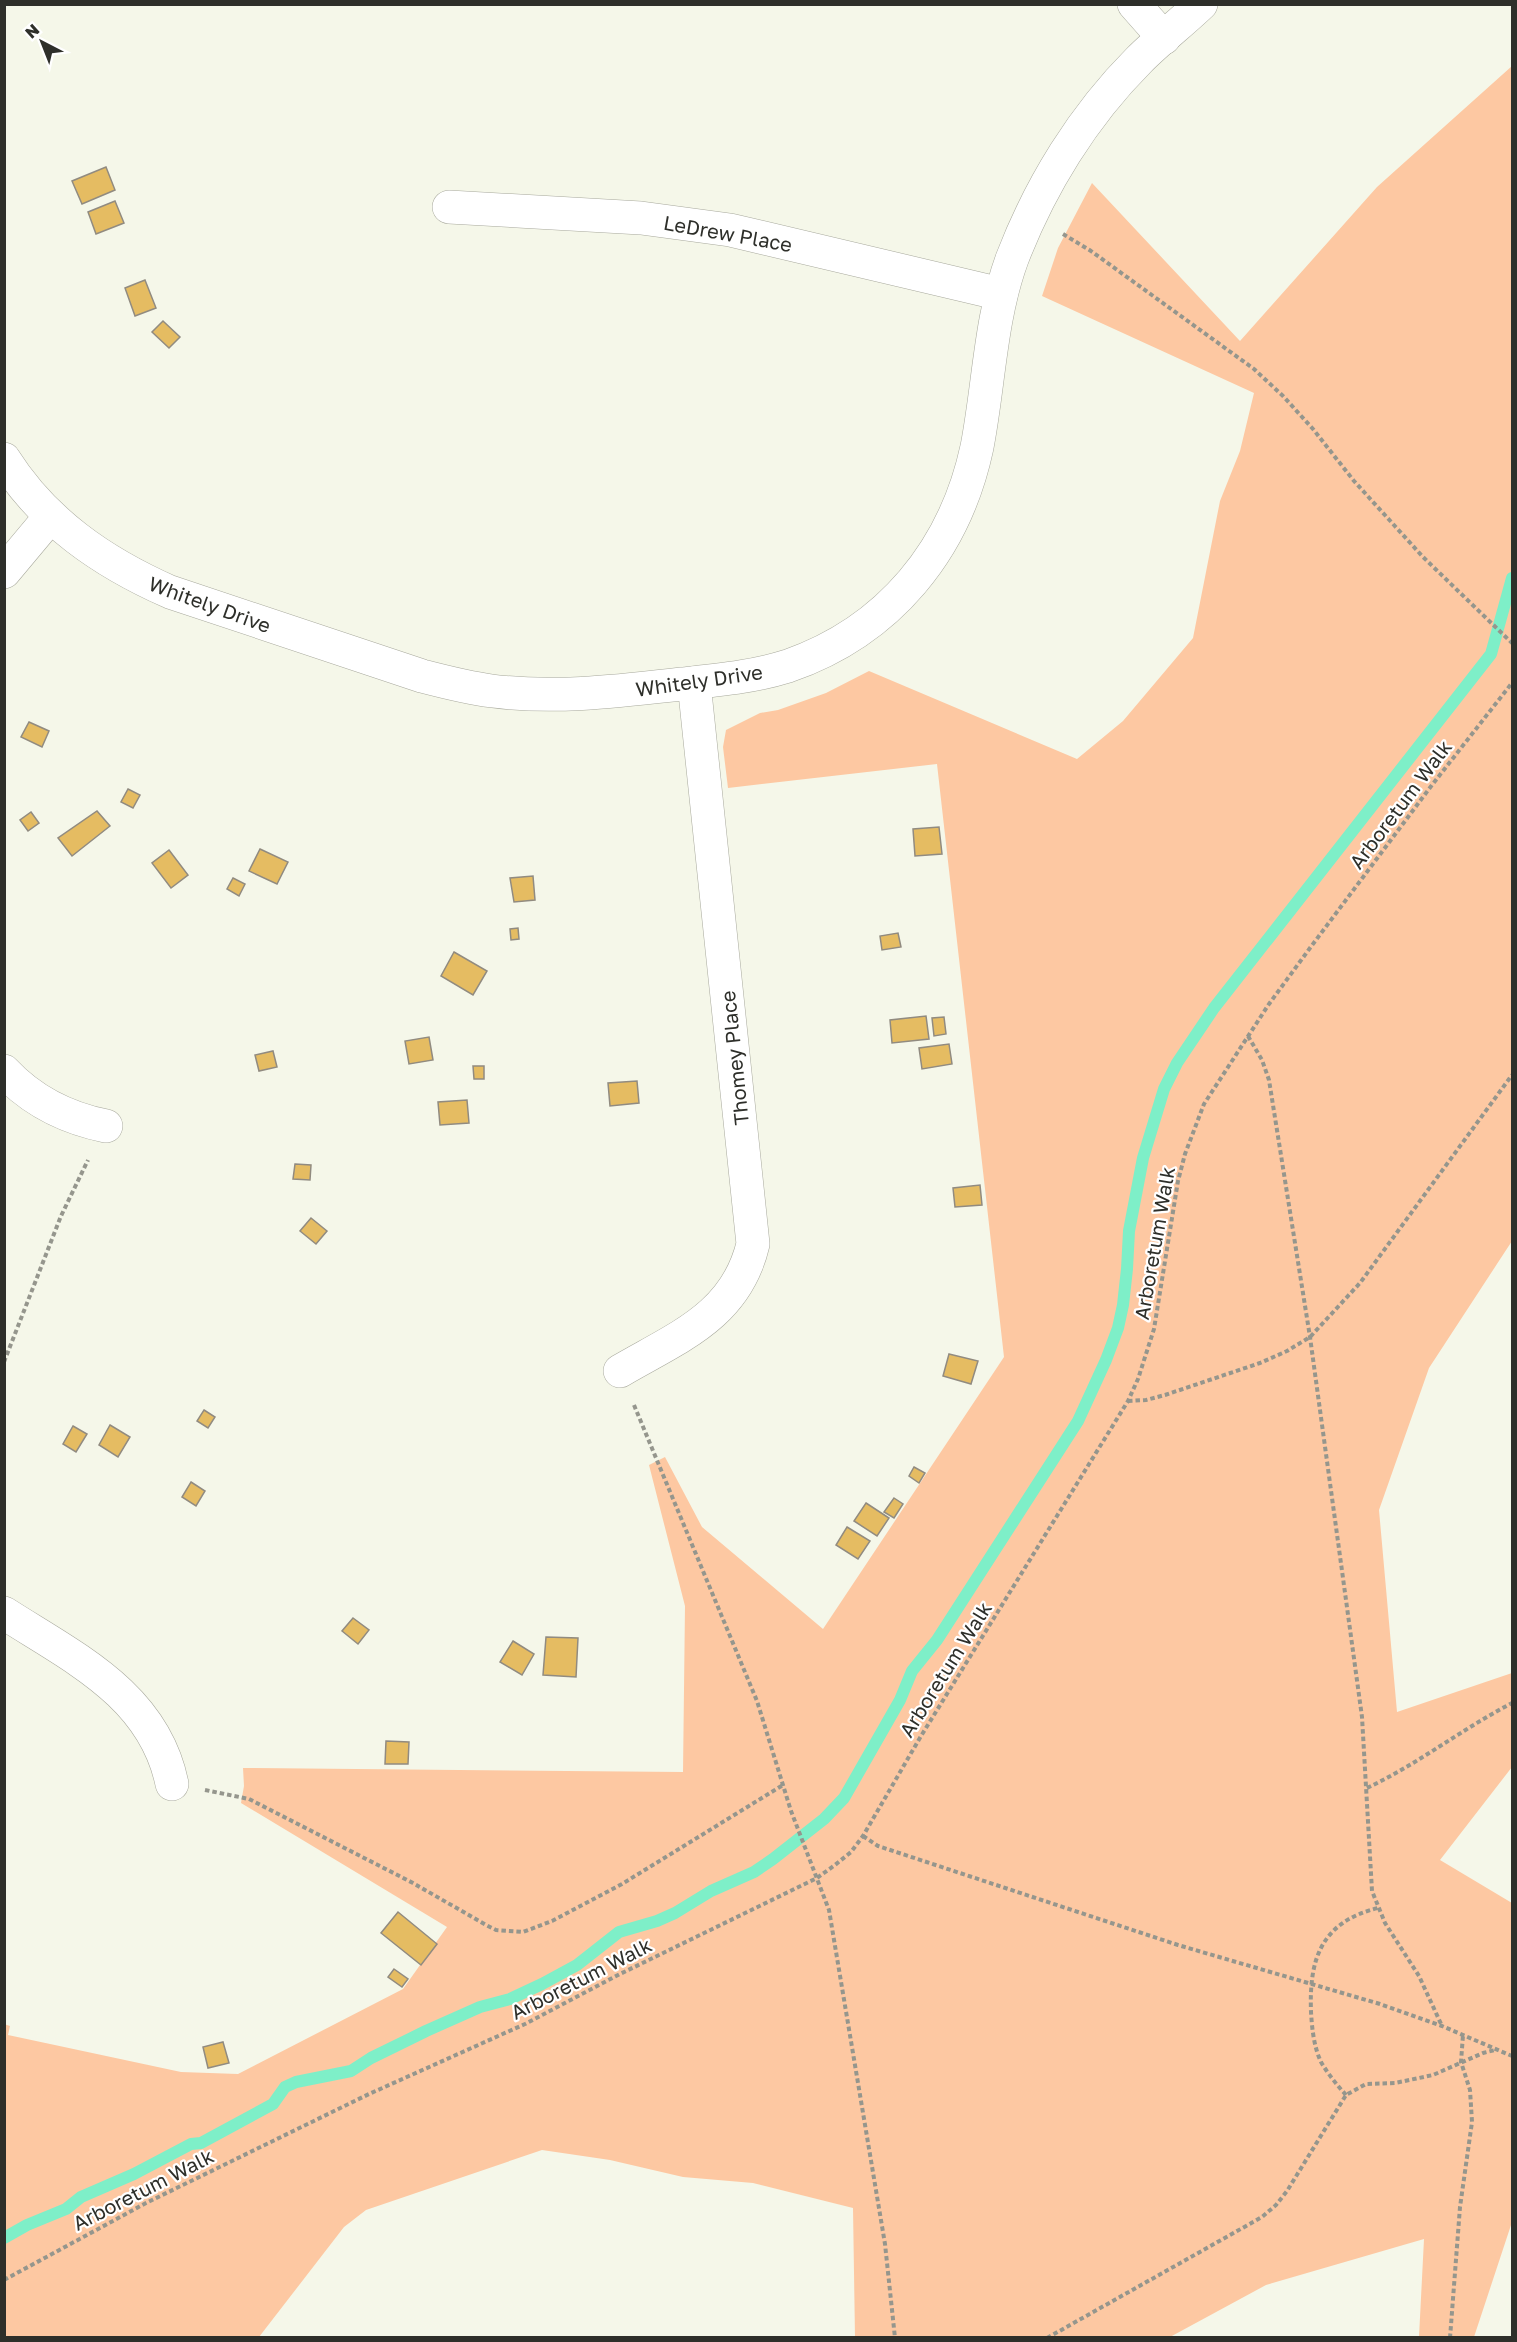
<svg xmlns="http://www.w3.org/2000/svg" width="1517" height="2342" font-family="'Golos Text',sans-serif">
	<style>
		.green { fill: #fdc8a2 }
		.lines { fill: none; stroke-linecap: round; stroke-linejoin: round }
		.stream { stroke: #7eefc8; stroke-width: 12 }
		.building { fill: #e5bc62; stroke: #918b80; stroke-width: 1.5 }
		.minor-casing { stroke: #a8a99d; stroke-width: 34 }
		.path { stroke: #95968d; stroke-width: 4; stroke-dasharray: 4.5 3; stroke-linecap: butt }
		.minor { stroke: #fff; stroke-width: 33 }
		.labels { text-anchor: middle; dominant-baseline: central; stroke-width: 4.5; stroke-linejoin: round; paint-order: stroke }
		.street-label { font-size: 20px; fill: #2e2f2a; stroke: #fff }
	</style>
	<rect width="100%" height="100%" fill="#f5f7e9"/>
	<polygon class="green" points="1512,66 1512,1241 1429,1368 1379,1510 1397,1712 1512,1673 1512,1767 1440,1860 1512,1903 1512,2222 1474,2337 1419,2337 1424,2239 1266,2285 1170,2337 855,2337 853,2208 753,2183 683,2177 610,2160 542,2150 366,2210 344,2227 259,2337 5,2337 4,2024 10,2026 8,2035 181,2072 238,2074 403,1989 447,1927 241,1803 244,1786 243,1768 683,1772 685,1606 649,1465 665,1457 702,1527 823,1629 1004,1357 937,764 728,788 723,747 726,730 760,713 778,710 826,693 869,671 1077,759 1123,721 1193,638 1220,501 1240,451 1254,393 1042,296 1058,248 1092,183 1240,341 1377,187"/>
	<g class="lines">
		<polyline class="stream" points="4,2238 27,2225 66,2209 81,2197 134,2174 191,2144 201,2143 273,2104 285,2087 296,2082 351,2071 371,2058 426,2031 480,2007 510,1999 542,1984 577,1965 619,1932 657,1921 675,1913 711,1891 754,1872 773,1859 824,1819 844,1798 900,1700 912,1671 937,1640 1078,1421 1106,1360 1118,1328 1123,1305 1127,1269 1129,1231 1143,1158 1164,1089 1177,1063 1214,1008 1491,654 1512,578"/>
	</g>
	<g class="building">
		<polygon points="106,167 115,190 82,204 72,181"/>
		<polygon points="115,201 124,223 96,234 88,212"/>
		<polygon points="145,280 156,308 135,316 125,288"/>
		<polygon points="163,321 180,337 169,348 152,332"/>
		<polygon points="29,722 49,731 42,747 21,737"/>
		<polygon points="128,789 140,795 133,808 121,802"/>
		<polygon points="97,811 110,826 72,856 58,838"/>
		<polygon points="31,812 39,823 28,831 20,820"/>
		<polygon points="939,827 942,854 915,856 913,829"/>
		<polygon points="260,849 288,862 277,884 249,871"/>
		<polygon points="169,850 188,875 171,888 152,863"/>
		<polygon points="533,876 535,900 514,902 510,878"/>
		<polygon points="233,878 245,884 239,896 227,889"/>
		<polygon points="518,928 519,939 511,940 510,929"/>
		<polygon points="898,933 901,947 882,950 880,936"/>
		<polygon points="454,952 487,971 473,995 441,976"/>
		<polygon points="926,1016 929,1039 892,1043 890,1020"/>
		<polygon points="944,1017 946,1034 934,1036 932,1018"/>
		<polygon points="429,1037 433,1060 409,1064 405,1041"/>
		<polygon points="949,1044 952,1064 922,1069 919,1048"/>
		<polygon points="273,1051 277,1067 259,1071 255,1055"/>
		<polygon points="473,1066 484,1066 484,1079 474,1079"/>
		<polygon points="637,1081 639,1103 610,1106 608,1083"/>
		<polygon points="467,1100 469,1123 440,1125 438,1102"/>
		<polygon points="295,1164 311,1165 310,1180 293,1179"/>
		<polygon points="980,1185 982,1205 955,1207 953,1188"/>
		<polygon points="311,1218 327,1231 316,1244 300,1231"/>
		<polygon points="949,1354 978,1361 971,1384 943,1376"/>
		<polygon points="204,1410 215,1417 208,1428 197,1421"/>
		<polygon points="110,1425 130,1437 118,1457 99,1445"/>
		<polygon points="73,1426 87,1434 76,1452 63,1444"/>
		<polygon points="914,1467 925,1473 919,1483 909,1476"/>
		<polygon points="191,1482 205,1491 196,1506 182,1497"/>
		<polygon points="894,1498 903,1504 894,1518 884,1512"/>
		<polygon points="866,1503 889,1518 877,1536 854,1521"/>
		<polygon points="847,1527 870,1541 858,1559 836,1545"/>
		<polygon points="353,1618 369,1630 358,1644 342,1631"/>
		<polygon points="546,1637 578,1638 576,1677 543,1675"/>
		<polygon points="513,1641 534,1654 522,1675 500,1662"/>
		<polygon points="386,1741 409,1742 408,1764 385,1764"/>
		<polygon points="398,1912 437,1944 421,1965 381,1933"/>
		<polygon points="394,1969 408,1979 402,1987 388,1977"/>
		<polygon points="223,2042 229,2063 208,2068 203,2047"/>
	</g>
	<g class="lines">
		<g class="minor-casing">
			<g id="minor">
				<polyline points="1134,4 1164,38"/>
				<polyline points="449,207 641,218 730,230 1001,294"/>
				<path d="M 4,459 C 44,522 102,562 170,592 L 422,676 C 445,682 468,688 492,691 C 555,699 619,691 682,684 C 718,680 753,677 788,666 C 889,631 955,550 977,447 C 989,385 990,319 1012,259 C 1040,186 1083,116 1139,60 C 1159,40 1181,23 1201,4"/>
				<polyline points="4,572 50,517"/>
				<path d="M 4,1071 C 32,1101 66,1118 106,1126"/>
				<path d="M 620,1371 C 678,1337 736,1316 753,1244 L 694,683"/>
				<path d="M 4,1613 C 74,1658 154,1695 172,1784"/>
			</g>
		</g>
		<g class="path">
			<polyline points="1063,234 1091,251 1254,369 1283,396 1313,429 1354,481 1423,557 1512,643"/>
			<polyline points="1248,1036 1262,1060 1269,1080 1310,1337 1362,1717 1372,1891 1385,1923 1419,1976 1442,2026"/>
			<polyline points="4,1362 61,1216 88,1160"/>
			<polyline points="1128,1401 1146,1400 1165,1395 1260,1363 1287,1351 1310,1337 1360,1283 1512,1075"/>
			<polyline points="634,1405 757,1701 791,1811 829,1910 885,2244 895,2338"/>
			<path d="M 1367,1788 C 1418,1764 1462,1729 1512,1703"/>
			<polyline points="205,1790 249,1799 413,1883 486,1925 496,1930 523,1932 552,1921 622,1884 783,1785"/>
			<polyline points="863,1836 878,1846 1178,1945 1380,2004 1442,2026 1512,2056"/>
			<path d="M 1346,2095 C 1337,2085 1328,2074 1321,2062 C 1314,2047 1312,2029 1311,2012 C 1309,1959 1321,1922 1378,1908"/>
			<polyline points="4,2280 146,2203 369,2094 525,2024 620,1974 817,1878 835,1865 851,1852 863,1836 921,1736 1128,1401 1138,1379 1154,1329 1178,1181 1185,1154 1204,1104 1269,1004 1310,948 1432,785 1512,683"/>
			<polyline points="1047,2338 1262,2217 1276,2205 1287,2191 1346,2095 1366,2084 1395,2083 1433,2075 1483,2053 1495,2050"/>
			<polyline points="1450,2338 1460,2207 1472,2122 1470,2090 1461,2062 1463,2035"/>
		</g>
		<use href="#minor" class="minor"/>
	</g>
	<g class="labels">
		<g class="street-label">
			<text transform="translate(728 233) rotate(10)">LeDrew Place</text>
			<text transform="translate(210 604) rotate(20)">Whitely Drive</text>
			<text transform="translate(699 680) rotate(-8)">Whitely Drive</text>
			<text transform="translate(1400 804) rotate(-53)">Arboretum Walk</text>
			<text transform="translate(734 1058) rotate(-96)">Thomey Place</text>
			<text transform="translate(1154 1243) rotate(-80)">Arboretum Walk</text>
			<text transform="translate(945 1669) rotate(-58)">Arboretum Walk</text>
			<text transform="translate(581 1978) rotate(-27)">Arboretum Walk</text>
			<text transform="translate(143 2189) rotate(-27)">Arboretum Walk</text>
		</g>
	</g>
	<rect width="1517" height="2342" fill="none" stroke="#2e2f2a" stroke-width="12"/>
	<g transform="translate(42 42) rotate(318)" stroke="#ffffff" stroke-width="4.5" paint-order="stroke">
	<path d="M0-4.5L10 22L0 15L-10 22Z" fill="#2e2f2a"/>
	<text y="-9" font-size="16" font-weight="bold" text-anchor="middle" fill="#2e2f2a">N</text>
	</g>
</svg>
